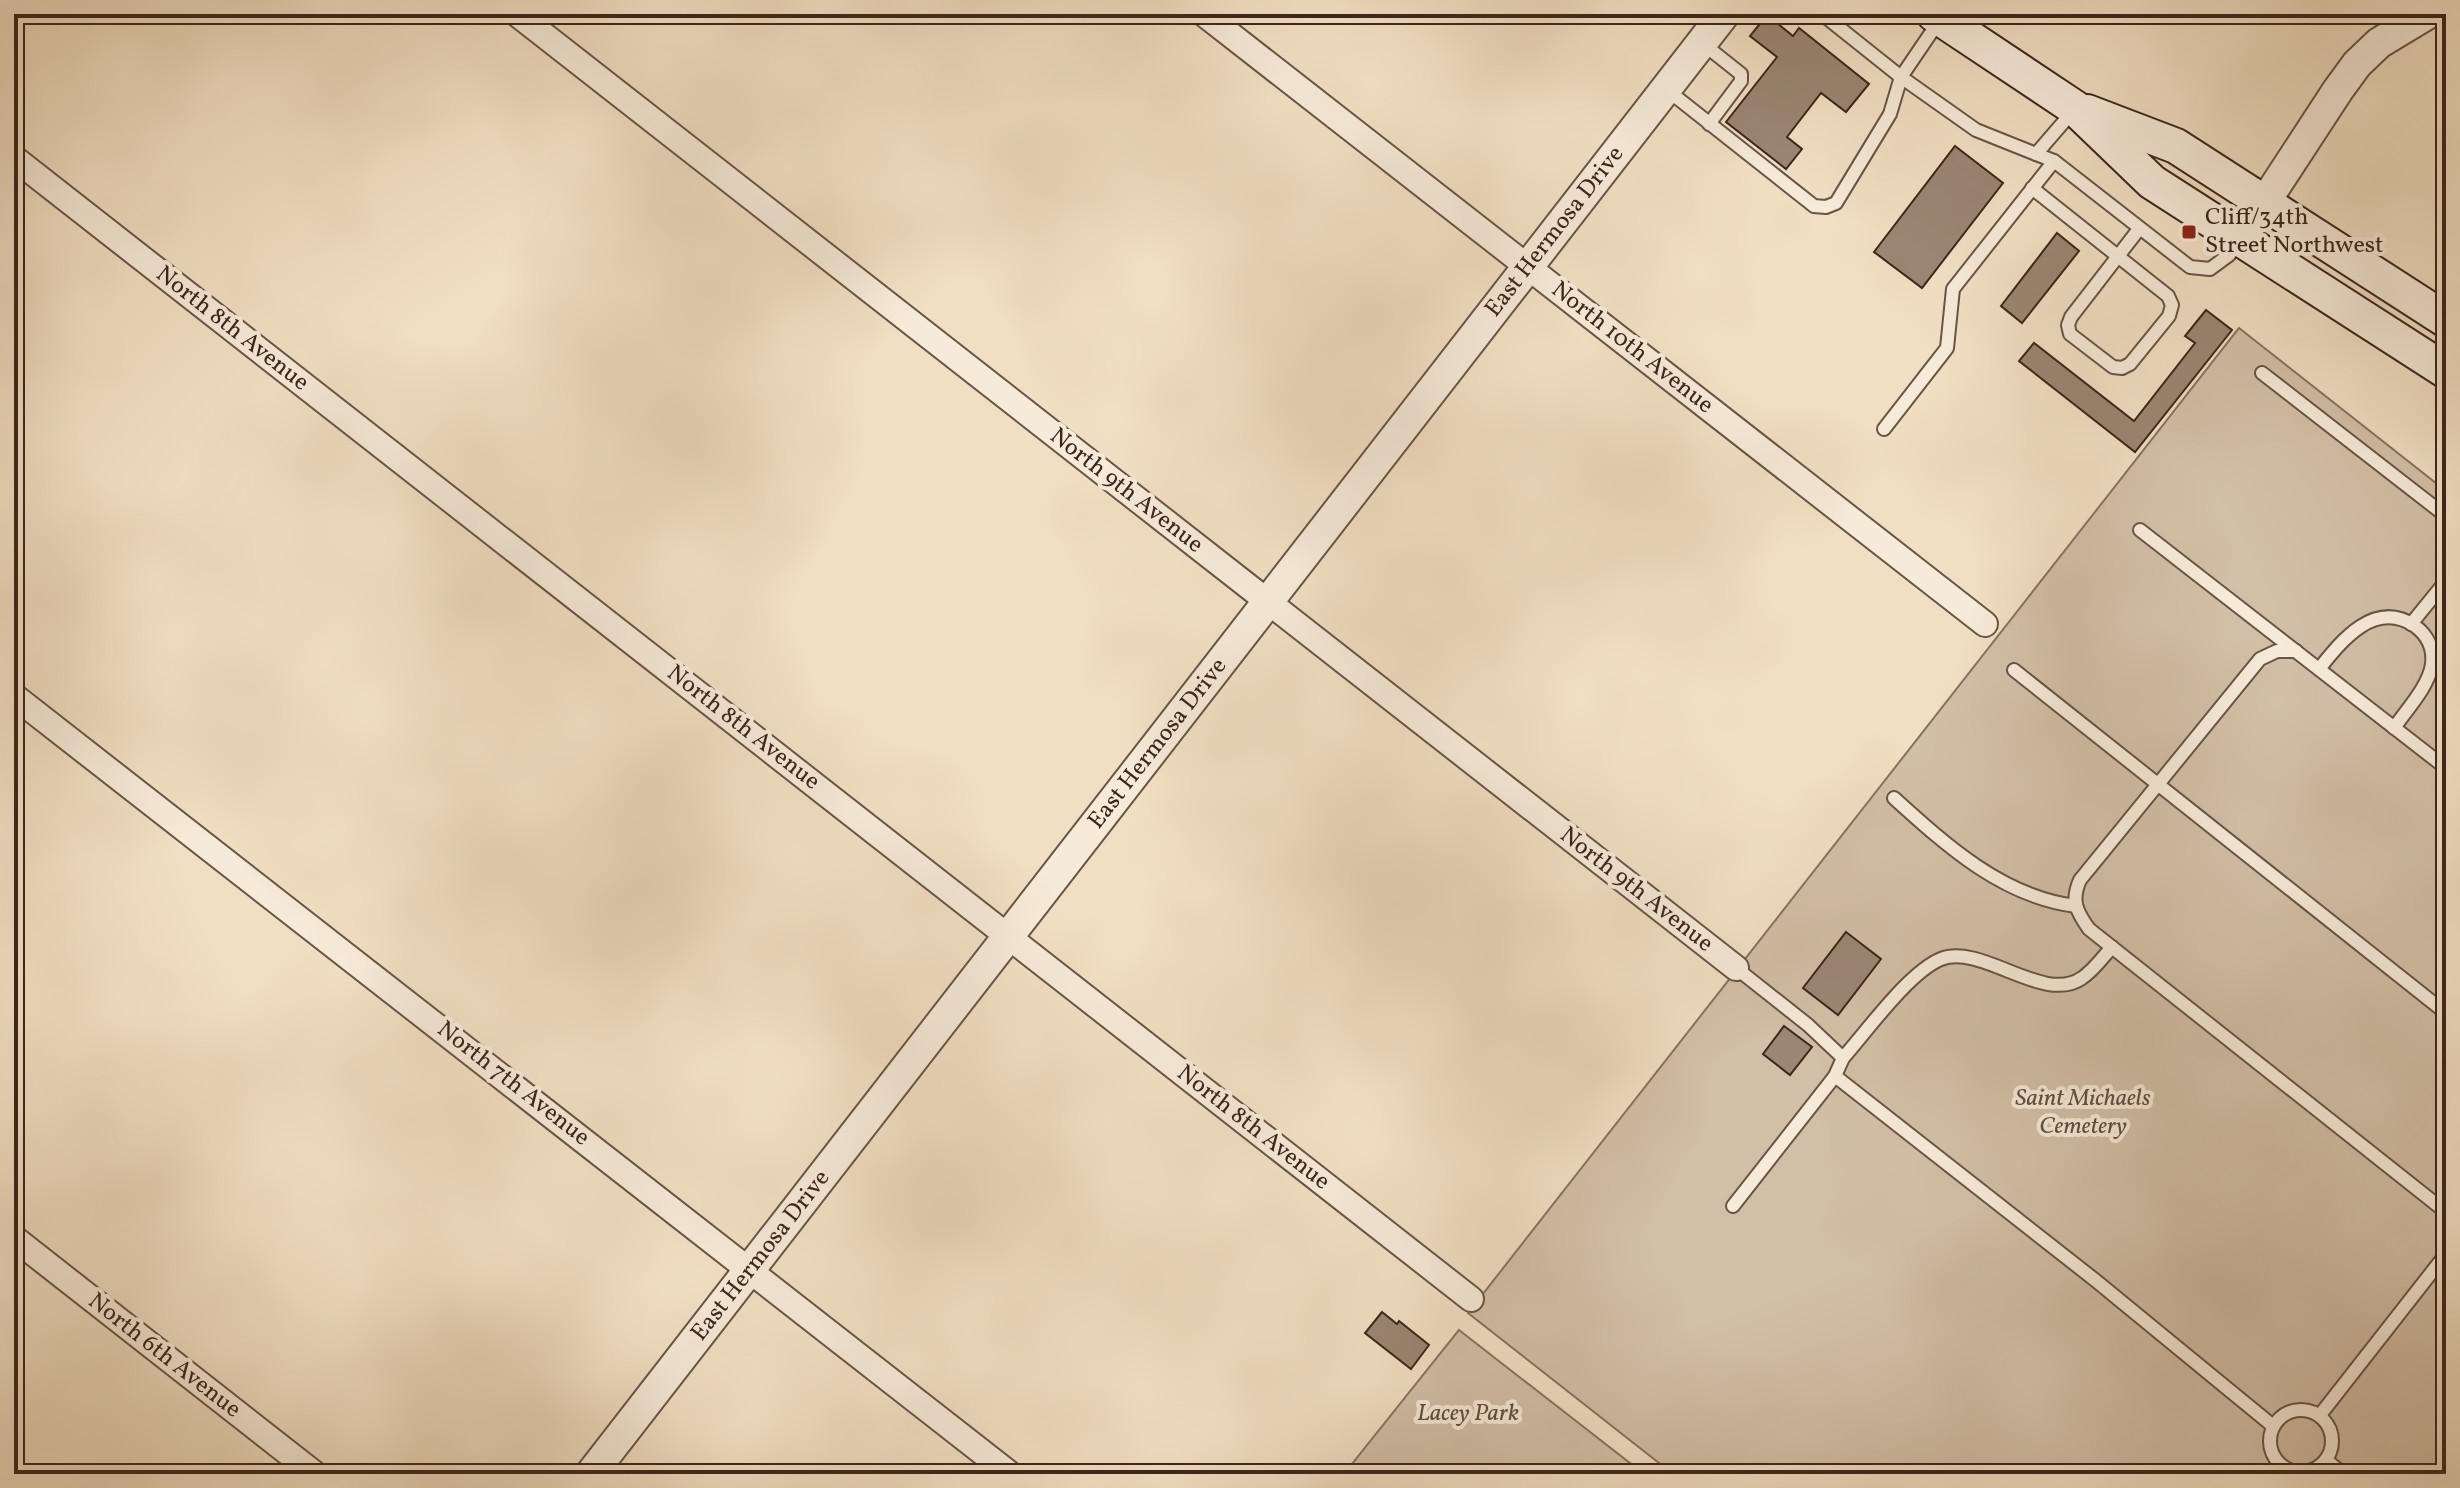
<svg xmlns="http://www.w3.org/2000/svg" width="2460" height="1488" font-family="Vollkorn,serif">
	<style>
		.green { fill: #d2bfa7; stroke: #877262; stroke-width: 2 }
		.building { fill: #9a8673; stroke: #3c251c; stroke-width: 2 }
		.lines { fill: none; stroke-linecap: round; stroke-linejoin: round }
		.service-casing { stroke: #695446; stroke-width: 16 }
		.minor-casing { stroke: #695446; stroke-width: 28 }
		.tertiary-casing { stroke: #695446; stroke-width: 34 }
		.secondary-casing { stroke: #3c251c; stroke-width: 38 }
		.service { stroke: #f6ead8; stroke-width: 12 }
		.minor { stroke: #f6ead8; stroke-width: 24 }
		.tertiary { stroke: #f6ead8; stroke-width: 30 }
		.secondary { stroke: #f6ead8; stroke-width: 34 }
		.poi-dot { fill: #8f2418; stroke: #f6ead8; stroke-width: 3 }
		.labels { text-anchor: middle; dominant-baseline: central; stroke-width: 8; stroke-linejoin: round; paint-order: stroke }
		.poi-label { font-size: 24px; fill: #3c251c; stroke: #f6ead8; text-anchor: start }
		.street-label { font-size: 24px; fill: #3c251c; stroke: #f6ead8 }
		.park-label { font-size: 24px; font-style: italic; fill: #624c3f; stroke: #f6ead8 }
	</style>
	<rect width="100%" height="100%" fill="#f1dfc3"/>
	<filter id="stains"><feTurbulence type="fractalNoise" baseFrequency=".0025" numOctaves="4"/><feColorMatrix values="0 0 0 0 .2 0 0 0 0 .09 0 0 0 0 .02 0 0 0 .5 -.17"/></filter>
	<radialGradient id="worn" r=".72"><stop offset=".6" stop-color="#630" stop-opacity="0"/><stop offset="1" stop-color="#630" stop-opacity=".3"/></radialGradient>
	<g class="green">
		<polygon points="2239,328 2446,491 2446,1474 1673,1474 1468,1313"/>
		<polygon points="1459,1330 1644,1474 1344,1474"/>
	</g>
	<g class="building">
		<polygon points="1767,15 1793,36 1799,28 1869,84 1846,112 1821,93 1787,137 1802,149 1786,169 1726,122 1777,57 1750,36"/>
		<polygon points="1955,146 2003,183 1922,288 1874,252"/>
		<polygon points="2057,233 2079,251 2022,323 2001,306"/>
		<polygon points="2206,310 2232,330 2135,452 2019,361 2034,343 2134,421 2195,343 2185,336"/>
		<polygon points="1846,932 1881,959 1838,1015 1803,988"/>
		<polygon points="1784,1026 1812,1047 1790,1075 1763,1054"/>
		<polygon points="1382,1312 1397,1324 1399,1321 1429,1345 1411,1369 1365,1333"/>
	</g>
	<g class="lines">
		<g class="service-casing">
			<g id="service">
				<polyline points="1822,14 1901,77 1939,21"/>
				<polyline points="1702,43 1741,74 1741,81 1709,124"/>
				<polyline points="1666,89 1814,206 1826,207 1836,203 1890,114 1901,77 1976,130 2036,154"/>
				<polyline points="2074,110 2036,154 2054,161 2190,267 2210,269 2229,255 2240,240"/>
				<polyline points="2032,188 2168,296 2172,305 2169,316 2130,364 2122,368 2113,367 2070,334 2068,325 2071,317 2139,229"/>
				<polyline points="2262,373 2446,516"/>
				<polyline points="1884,429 1947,348 1953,289 2054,161"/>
				<polyline points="2140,530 2446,768"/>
				<polyline points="2411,624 2446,581"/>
				<path d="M 2296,651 L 2277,651 L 2260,659 L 2080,880 C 2071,900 2076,911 2089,929 L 2446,1212"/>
				<path d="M 2319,669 C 2342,640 2375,599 2415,626 C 2427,635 2434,648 2432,664 C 2429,686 2407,709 2394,728"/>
				<polyline points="2014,670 2446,1013"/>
				<path d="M 1894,798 C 1947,846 2003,897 2076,906"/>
				<path d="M 2112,947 C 2103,957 2093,971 2082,978 C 2044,1005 1982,943 1941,959 C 1909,972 1867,1031 1843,1058 L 1835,1076 L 2095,1280 L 2273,1426"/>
				<polyline points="1736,968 1808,1025 1843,1058"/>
				<polyline points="1733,1206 1835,1076"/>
				<circle cx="2301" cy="1441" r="31"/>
				<polyline points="2320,1415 2446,1254"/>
				<polyline points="2326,1460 2343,1474"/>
			</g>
		</g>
		<g class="minor-casing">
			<g id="minor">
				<polyline points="517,14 1736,968"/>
				<polyline points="1204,14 1985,624"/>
				<polyline points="14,158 1471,1299"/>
				<polyline points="14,696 1010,1474"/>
				<polyline points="14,1238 315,1474"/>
			</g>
		</g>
		<g class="tertiary-casing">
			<g id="tertiary">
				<polyline points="2240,240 2338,90 2357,64 2379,43 2427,14"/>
				<polyline points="591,1474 1724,14"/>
			</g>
		</g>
		<g class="secondary-casing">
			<g id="secondary">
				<polyline points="1934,14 2075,108 2152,182 2446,371"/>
				<polyline points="2087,112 2176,146 2446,320"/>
			</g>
		</g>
		<use href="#service" class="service"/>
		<use href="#minor" class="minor"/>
		<use href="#tertiary" class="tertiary"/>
		<use href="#secondary" class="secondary"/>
	</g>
	<rect class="poi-dot" x="2181" y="224" width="16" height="16" rx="4"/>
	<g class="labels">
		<g class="poi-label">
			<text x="2205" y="218">Cliff/34th<tspan x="2205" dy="28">Street Northwest</tspan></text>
		</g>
		<g class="street-label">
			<text transform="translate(1555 232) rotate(-52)">East Hermosa Drive</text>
			<text transform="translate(232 329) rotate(38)">North 8th Avenue</text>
			<text transform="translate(1632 348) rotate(38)">North 10th Avenue</text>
			<text transform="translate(1126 491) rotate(38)">North 9th Avenue</text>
			<text transform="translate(743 728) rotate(38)">North 8th Avenue</text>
			<text transform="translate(1158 744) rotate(-52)">East Hermosa Drive</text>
			<text transform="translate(1636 890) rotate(38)">North 9th Avenue</text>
			<text transform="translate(513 1084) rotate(38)">North 7th Avenue</text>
			<text transform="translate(1253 1128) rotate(38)">North 8th Avenue</text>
			<text transform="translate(761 1256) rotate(-52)">East Hermosa Drive</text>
			<text transform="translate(164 1356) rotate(38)">North 6th Avenue</text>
		</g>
		<g class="park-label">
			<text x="2083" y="1099">Saint Michaels<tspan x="2083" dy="28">Cemetery</tspan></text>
			<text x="1468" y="1414">Lacey Park</text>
		</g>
	</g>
	<rect width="2460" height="1488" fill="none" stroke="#f1dfc3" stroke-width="48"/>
	<rect x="16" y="16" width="2428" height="1456" fill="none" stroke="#3c251c" stroke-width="4"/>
	<rect x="24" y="24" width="2412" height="1440" fill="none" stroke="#3c251c" stroke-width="2"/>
	<rect width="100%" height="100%" filter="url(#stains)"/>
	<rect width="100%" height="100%" fill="url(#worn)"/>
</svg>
